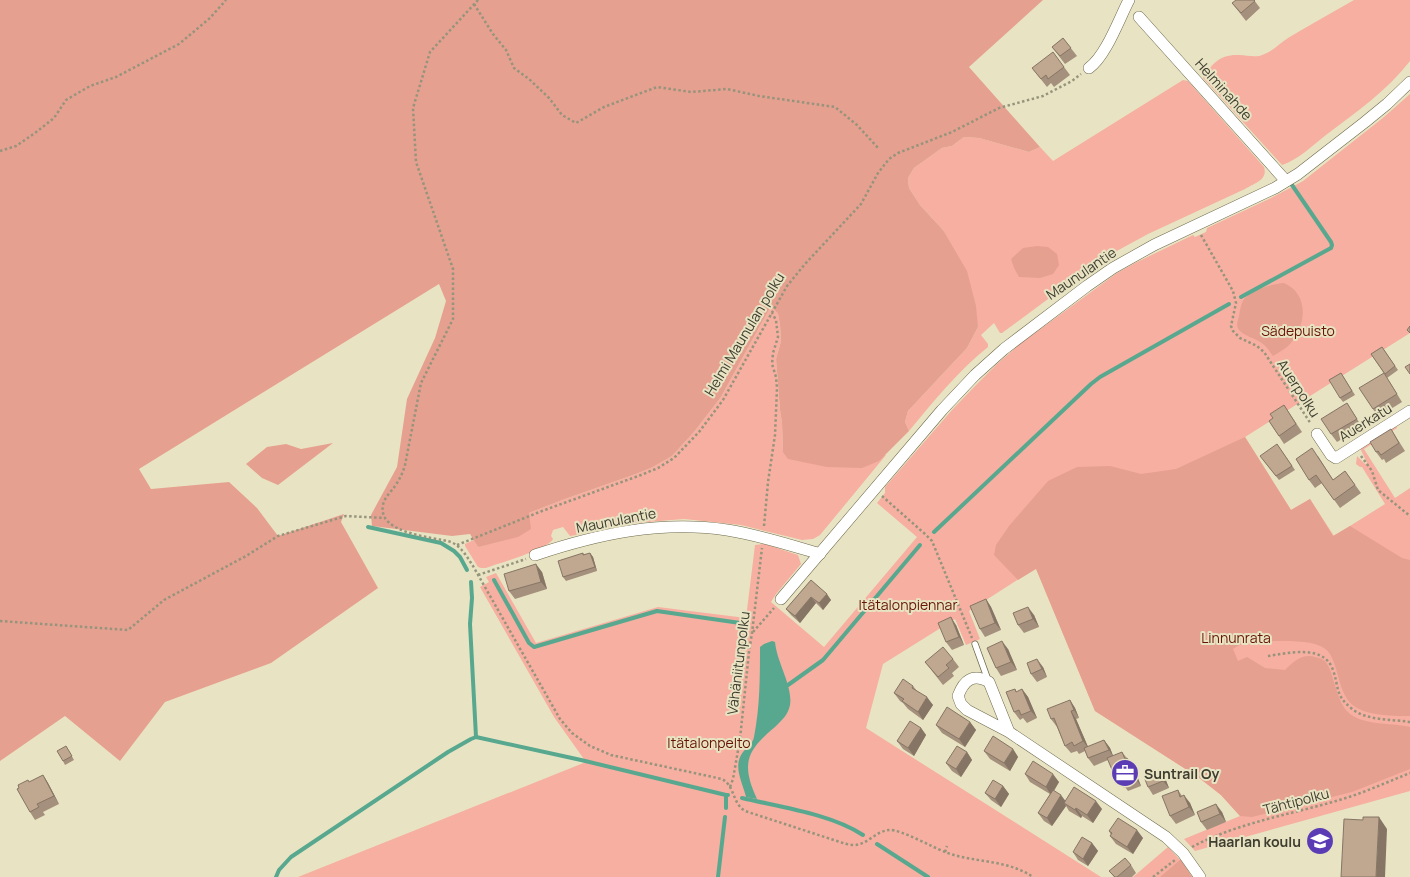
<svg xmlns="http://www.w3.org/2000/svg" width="1410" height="877" font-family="Manrope,sans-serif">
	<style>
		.green { fill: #f6afa0 }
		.forest { fill: #e6a090 }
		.water { fill: #58a88f }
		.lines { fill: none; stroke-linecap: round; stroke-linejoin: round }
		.stream { stroke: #58a88f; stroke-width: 4 }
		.lane-casing { stroke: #6c684b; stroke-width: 7 }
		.street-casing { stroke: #6c684b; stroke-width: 12 }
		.path { stroke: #96947c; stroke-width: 2.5; stroke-dasharray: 2.5 2.5; stroke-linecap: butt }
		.lane { stroke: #fff; stroke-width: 5.5 }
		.street { stroke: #fff; stroke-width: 11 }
		.wall { fill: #a4907c }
		.shaded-wall { fill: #867565 }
		.building { fill: #bfa790; stroke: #867565 }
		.labels { text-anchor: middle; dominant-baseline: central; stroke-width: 4; stroke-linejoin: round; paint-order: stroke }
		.street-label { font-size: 14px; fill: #3e3d30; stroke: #e8e4c3 }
		.park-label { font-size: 14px; fill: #671405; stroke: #e8e4c3 }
		.poi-label { font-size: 14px; font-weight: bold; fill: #3e3d30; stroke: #e8e4c3; text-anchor: start }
	</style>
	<rect width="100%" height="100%" fill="#e8e4c3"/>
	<g class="green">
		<path d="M 1354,0 L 1410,0 L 1410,61 C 1387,91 1356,112 1326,135 C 1313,145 1298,160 1282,165 L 1203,78 C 1212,63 1221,54 1239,55 C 1247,55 1255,58 1262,55 C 1272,52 1279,44 1288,38 C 1309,25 1332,13 1354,0 Z"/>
		<path d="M 1183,80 L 1188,81 L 1264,167 C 1268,180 1255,183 1245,189 L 1148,234 L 1102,259 L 1002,333 L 1000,333 L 994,323 L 981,335 L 988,344 L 988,347 C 958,371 934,401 909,431 L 905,422 L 908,411 L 967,348 L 978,327 L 943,230 L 920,205 L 909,188 L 908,178 L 914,168 L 942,148 L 952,146 L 964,137 L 979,138 L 1029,152 L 1040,147 L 1053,161 Z"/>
		<polygon points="1410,94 1410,333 1245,437 1291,510 1310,499 1334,536 1385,504 1362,467 1360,467 1356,464 1357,456 1365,464 1367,463 1360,448 1396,426 1397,428 1364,449 1395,498 1410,488 1410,791 1195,851 1184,839 1240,816 1221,795 1198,777 1095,711 1036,568 969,611 980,639 966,645 955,619 883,664 866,728 1101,877 298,877 586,762 554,717 480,587 489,582 486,577 496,573 536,643 658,607 746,618 755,545 765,544 798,555 801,564 776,594 771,602 824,647 917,537 877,503 885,493 885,487 952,410 976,385 997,364 1020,344 1117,273 1135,263 1193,235 1195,237 1206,232 1207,228 1271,198 1303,181 1384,117"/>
		<path d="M 771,306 L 778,314 L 780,325 L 781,341 L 776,359 L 780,410 L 782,423 L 783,452 L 886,455 L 820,535 L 813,539 L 802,540 L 741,525 L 684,519 L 622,524 L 576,535 L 570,536 L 563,527 L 553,530 L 551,536 L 553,539 C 547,550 499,563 486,568 L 481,568 L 478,567 L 465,546 L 465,544 L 474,540 L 478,547 L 529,513 L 565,499 L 636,474 L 653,467 L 672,456 L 694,432 L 721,397 Z"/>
		<polygon points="1168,847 1182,862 1192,877 1133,877"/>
	</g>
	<g class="forest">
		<polygon points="0,0 1043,0 969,67 1040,147 1029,152 979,138 964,137 952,146 942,148 914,168 908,178 909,188 920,205 943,230 967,271 976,306 978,327 967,348 908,411 905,422 909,431 879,461 862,468 827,467 788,459 783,452 782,423 780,410 776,359 781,341 780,325 778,314 771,306 721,397 694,432 672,456 653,467 636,474 565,499 529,513 531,529 518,537 478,547 470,534 452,536 372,526 371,515 397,467 407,399 435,338 446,301 439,284 139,469 151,489 229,482 257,508 278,536 344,514 341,522 378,588 271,663 165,702 120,761 65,716 0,761"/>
		<polygon points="1037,246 1048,247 1057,254 1059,265 1053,274 1040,278 1019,277 1014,268 1011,259 1023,248"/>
		<path d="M 1284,283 C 1311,295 1306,329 1287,347 C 1283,350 1278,353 1273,356 C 1269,351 1266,345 1260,342 C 1254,338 1245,336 1240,331 C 1235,326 1238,321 1239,316 C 1240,311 1241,302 1245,298 C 1253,289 1273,284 1284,283 Z"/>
		<path d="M 1245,437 L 1291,510 L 1310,499 L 1333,536 L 1350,526 L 1402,558 L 1410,560 L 1410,716 C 1394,716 1372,716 1357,708 C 1338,697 1340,671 1330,654 C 1320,637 1278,642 1261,641 C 1257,641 1253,639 1250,640 C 1244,642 1238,646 1233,649 L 1238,661 L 1247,657 L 1265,668 L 1285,670 C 1293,662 1302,653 1315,657 C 1317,658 1320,658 1322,659 C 1336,667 1333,704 1353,716 C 1368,725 1393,723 1410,727 L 1410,769 L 1352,792 L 1252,817 L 1240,816 L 1221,795 L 1198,777 L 1095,711 L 1036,569 L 1018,580 L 994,555 L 996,545 L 1009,526 L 1048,481 L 1077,467 L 1110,466 L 1141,474 L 1176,469 Z"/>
		<polygon points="333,443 278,485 262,478 246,464 267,447 286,444 301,449"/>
		<polygon points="1181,860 1192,877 1160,877 1180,860"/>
	</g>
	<path class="water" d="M 772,641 L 775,642 C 777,663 793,686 790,705 C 788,715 782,720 775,727 C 746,751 741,764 757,799 L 746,797 C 743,783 732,766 743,752 C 747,747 753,743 754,737 C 760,707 760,677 760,647 L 764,644 Z"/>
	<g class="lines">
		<g class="stream">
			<polyline points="1241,297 1331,248 1332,245 1331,242 1292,185"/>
			<polyline points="368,527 441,543 454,551 460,557 467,570"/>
			<polyline points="934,532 1091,384 1100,377 1229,304"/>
			<polyline points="494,580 529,643 534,647 657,611 747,624"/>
			<polyline points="471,582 472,598 470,624 476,737"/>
			<polyline points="788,685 823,660 920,545"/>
			<path d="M 742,798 C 780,807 831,814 863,835"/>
			<polyline points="726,808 726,795 728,795"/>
			<polyline points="877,844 928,877"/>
			<polyline points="276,877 279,870 291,857 448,752 471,739 476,737 581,760 726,795"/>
			<polyline points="718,877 725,817"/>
		</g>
		<g class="lane-casing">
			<polyline id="lane" points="975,644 988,680"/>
		</g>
		<g class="street-casing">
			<g id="street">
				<polyline points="1139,17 1286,181"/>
				<path d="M 1089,68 C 1106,56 1119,19 1129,0"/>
				<polyline points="1317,434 1331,455 1336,458 1410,411"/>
				<path d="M 535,555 C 598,534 661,520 727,530 C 759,535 790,545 820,554"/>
				<polyline points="781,599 942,410 975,375 1004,349 1087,286 1113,268 1154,245 1275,188 1298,174 1365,122 1387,104 1410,82"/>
				<path d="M 1009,732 L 989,682 C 973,673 964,680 958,696 L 961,704 L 967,710 L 1009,732 L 1166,837 L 1183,853 L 1200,877"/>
			</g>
		</g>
		<g class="path">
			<path d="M 478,0 L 430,52 L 413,108 L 416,162 L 453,269 L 453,319 L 421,383 L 405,465 C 403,472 400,479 395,486 C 391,492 384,498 383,505 C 377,534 434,537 451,542 C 462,547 467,557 473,566 L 560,719 L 572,733 L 590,746 L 611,755 L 722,779 C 735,786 732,803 745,811 L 843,843 C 846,844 850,845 854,845 C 867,845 876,831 889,830 C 900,829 932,847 945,852 C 973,863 1007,859 1033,877"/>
			<polyline points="474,4 493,34 506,50 514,68 529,79 549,98 562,115 576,123 604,107 657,87 691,92 727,89 759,96 835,107 857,125 879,149"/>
			<polyline points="0,151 16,146 35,133 54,118 66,100 90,86 116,77 179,44 210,18 226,0"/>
			<polyline points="1201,235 1233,291 1236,303 1231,326 1233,331 1240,338 1257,346 1264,352 1311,424"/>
			<polyline points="1361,456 1372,471 1378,490 1410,516"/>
			<polyline points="882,496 925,534 932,541 972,638"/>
			<polyline points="764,526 768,482 775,435 777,388 776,377 772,364 773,353 778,337 776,320 772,313"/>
			<polyline points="457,545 542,511 641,475 658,468 674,458 699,432 723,400 787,286 805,264 861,204 878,173 889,159 898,153 952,132 999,108 1043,96 1072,81 1081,74"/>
			<polyline points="478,575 526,559"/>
			<polyline points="0,621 128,630 164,600 246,556 278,536 346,516 385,518"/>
			<polyline points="753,632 774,608"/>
			<path d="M 1268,656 C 1289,653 1324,644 1333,670 C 1339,687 1335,695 1351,708 C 1366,721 1391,719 1410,722"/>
			<polyline points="730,787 733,779 740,739 749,652 752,633 762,548"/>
			<path d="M 1192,847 C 1241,821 1296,814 1349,797 C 1370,790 1390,781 1410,773"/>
			<polyline points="945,852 947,846"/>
			<polyline points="1153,877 1175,860"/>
		</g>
		<use href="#lane" class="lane"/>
		<use href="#street" class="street"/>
	</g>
	<g class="wall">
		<polygon points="1254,0 1260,8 1246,21 1232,3"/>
		<polygon points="1063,38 1077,56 1065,64 1052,47"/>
		<polygon points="1064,67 1070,75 1054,87 1051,83 1047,87 1032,68"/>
		<polygon points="1382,347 1398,370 1387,378 1371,354"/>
		<polygon points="1341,373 1355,395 1343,402 1340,398"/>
		<polygon points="1389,381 1402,402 1378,417 1373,409"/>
		<polygon points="1347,403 1362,427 1337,442 1331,434"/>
		<polygon points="1284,405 1302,432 1284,444 1269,421 1273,418"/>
		<polygon points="1391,429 1405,451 1386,463 1384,459 1382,460 1376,452"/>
		<polygon points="1277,444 1295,470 1279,480 1263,460"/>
		<polygon points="1318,456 1333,480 1345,471 1361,493 1340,508 1322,483 1315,488 1309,480"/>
		<polygon points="583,553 584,555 590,553 593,557 597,571 566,581 563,577"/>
		<polygon points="542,572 547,589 515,599 509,591"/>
		<polygon points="811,580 831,600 823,610 816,603 800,623 791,615 786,609"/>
		<polygon points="986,599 991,607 1001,630 985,637 980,629"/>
		<polygon points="1034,615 1039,627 1024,633 1018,625"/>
		<polygon points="956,625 964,645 952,650 946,642"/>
		<polygon points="1008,649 1017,670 1001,676 996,668"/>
		<polygon points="953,659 959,667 952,673 954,676 943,685 925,662"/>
		<polygon points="1043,667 1047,677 1037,682 1031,674"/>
		<polygon points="913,686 917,691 933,705 923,720 908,709 903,703 900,701 894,693"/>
		<polygon points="1015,689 1017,692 1022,689 1028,697 1037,718 1027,723 1023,718 1020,720 1014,712"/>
		<polygon points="1070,700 1075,708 1079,718 1076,719 1088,747 1104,740 1110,748 1113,756 1122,752 1133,766 1141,786 1128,791 1125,787 1124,788 1113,772 1108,760 1094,766 1088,758 1085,751 1079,754 1077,751 1071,753 1065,746 1057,727 1051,719"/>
		<polygon points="970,722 976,730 965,747 942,733 936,725"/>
		<polygon points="921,728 926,735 914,756 903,749 897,741"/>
		<polygon points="66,746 74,760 65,765 63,761"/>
		<polygon points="1013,749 1018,757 1010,771 990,759 984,751"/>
		<polygon points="967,752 972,760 961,777 952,771 946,763"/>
		<polygon points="1025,774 1059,782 1054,791 1065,801 1102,809 1093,823 1082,816 1081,818 1069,811 1066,806 1052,826 1044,821 1038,813 1050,794 1030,782"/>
		<polygon points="43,775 48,783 59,804 43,812 45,815 35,820 30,812 30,782"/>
		<polygon points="1165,778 1169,788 1153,795 1148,787"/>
		<polygon points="1003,786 1009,794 1001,807 991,800 985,793"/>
		<polygon points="1178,790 1182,796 1190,803 1195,815 1176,824 1170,816"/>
		<polygon points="1222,812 1226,822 1207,830 1201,822"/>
		<polygon points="1109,831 1143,838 1133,854 1116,844 1110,836 1111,835"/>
		<polygon points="1092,843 1098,851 1088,866 1078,860 1073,852"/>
		<polygon points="1131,865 1136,873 1132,877 1114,877 1109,871"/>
	</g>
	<g class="shaded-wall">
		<polygon points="590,553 593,557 597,571 595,567"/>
		<polygon points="536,564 542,572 547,589 541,582"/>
		<polygon points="827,594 831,600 823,610 819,603"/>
		<polygon points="811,597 816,603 800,623 795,616"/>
		<polygon points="986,599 991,607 1001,630 995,623"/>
		<polygon points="1028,607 1034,615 1039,627 1033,619"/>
		<polygon points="951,617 956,625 964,645 959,637"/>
		<polygon points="1002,641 1008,649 1017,670 1011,662"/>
		<polygon points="1037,659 1043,667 1047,677 1042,669"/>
		<polygon points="1022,689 1028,697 1037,718 1031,711"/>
		<polygon points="927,697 933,705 923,720 918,712"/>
		<polygon points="1070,700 1075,708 1079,718 1074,710"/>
		<polygon points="1071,711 1076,719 1089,749 1083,741"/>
		<polygon points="970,722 976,730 965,747 959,739"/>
		<polygon points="921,728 926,735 914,756 908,748"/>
		<polygon points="1104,740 1110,748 1114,758 1109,750"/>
		<polygon points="1013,749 1018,757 1010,771 1004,763"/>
		<polygon points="967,752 972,760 961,777 956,769"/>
		<polygon points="1127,758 1133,766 1141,786 1135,778"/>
		<polygon points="1159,770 1165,778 1169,788 1163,781"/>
		<polygon points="1053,774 1059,782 1051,795 1046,787"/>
		<polygon points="43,775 48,783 59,804 54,796"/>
		<polygon points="1003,786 1009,794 1001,807 995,799"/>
		<polygon points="1061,795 1067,803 1064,803 1066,806 1052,826 1047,818"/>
		<polygon points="1184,795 1190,803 1195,815 1189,807"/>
		<polygon points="1096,801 1102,809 1093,823 1087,815"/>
		<polygon points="1216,804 1222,812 1226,822 1220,814"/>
		<polygon points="1076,808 1082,816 1081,818 1075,810"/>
		<polygon points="1379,817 1387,829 1385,877 1376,877"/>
		<polygon points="1137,830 1143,838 1133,854 1127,847"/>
		<polygon points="1092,843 1098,851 1088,866 1083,859"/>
	</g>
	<g class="building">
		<polygon points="1236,0 1254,0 1255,1 1241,13 1232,3"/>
		<polygon points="1063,38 1071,48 1060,56 1052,47"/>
		<polygon points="1053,52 1064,67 1048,79 1046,75 1041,79 1032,68"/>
		<polygon points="1410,326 1410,333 1407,330"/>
		<polygon points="1382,347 1395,366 1385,374 1371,354"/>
		<polygon points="1410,364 1410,374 1405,367"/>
		<polygon points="1341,373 1352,391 1340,398 1329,380"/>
		<polygon points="1384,373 1397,394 1373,409 1359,388"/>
		<polygon points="1347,403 1357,419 1331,434 1321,419"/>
		<polygon points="1284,405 1296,424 1279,436 1269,421 1273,418 1270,414"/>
		<polygon points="1391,429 1399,443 1381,455 1378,451 1376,452 1370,442"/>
		<polygon points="1277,444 1292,466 1276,476 1260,456"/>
		<polygon points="1312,448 1333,480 1345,471 1355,485 1334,500 1316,475 1309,480 1296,459"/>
		<polygon points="583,553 583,555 590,553 595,567 563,577 558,561"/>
		<polygon points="536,564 541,582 509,591 504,574"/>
		<polygon points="811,580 827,594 819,603 811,597 795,616 786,609"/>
		<polygon points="986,599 995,623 980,629 970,606"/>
		<polygon points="1028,607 1033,619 1018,625 1013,613"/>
		<polygon points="951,617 959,637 946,642 938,623"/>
		<polygon points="1002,641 1011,662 996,668 987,648"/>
		<polygon points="943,647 953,659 946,665 949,668 938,677 925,662"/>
		<polygon points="1037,659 1042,669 1031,674 1027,663"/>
		<polygon points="903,679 913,686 912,688 927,697 918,712 902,701 904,699 894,693"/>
		<polygon points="1015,689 1016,692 1022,689 1031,711 1021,715 1019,710 1014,712 1006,692"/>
		<polygon points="1070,700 1074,710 1071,711 1083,741 1074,746 1072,742 1065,746 1054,718 1051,719 1047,709"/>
		<polygon points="947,707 970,722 959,739 936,725"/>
		<polygon points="910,721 921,728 908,748 897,741"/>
		<polygon points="993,736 1013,749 1004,763 984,751"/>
		<polygon points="1104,740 1109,750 1088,758 1084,748"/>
		<polygon points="66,746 72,756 63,761 57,751"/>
		<polygon points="957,746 967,752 956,769 946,763"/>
		<polygon points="1122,752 1125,759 1127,758 1135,778 1122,783 1121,779 1118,780 1115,771 1113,772 1107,758"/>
		<polygon points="1033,761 1053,774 1046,787 1025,774"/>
		<polygon points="1159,770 1163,781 1148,787 1144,777"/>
		<polygon points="43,775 54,796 37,804 39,807 30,812 17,789 19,788 18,785 28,780 29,782"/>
		<polygon points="993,780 1003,786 995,799 985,793"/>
		<polygon points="1074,787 1096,801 1087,815 1076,808 1075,810 1064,803"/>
		<polygon points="1053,790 1061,795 1047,818 1038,813"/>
		<polygon points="1178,790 1180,797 1184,795 1189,807 1170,816 1162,796"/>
		<polygon points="1216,804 1220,814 1201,822 1197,812"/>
		<polygon points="1363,817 1379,817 1376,877 1341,877 1344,819 1363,820"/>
		<polygon points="1118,818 1137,830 1127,847 1110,836 1112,833 1109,831"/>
		<polygon points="1082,837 1092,843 1083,859 1073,852"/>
		<polygon points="1125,858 1131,865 1117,877 1115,877 1109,871"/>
	</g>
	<defs>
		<g id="office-disc" transform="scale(1.4375)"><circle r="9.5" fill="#5b3cb4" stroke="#e8e4c3"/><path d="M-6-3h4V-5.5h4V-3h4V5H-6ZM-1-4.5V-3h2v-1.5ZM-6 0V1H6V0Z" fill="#fff"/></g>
		<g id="school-disc" transform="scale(1.4375)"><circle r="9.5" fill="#5b3cb4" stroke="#e8e4c3"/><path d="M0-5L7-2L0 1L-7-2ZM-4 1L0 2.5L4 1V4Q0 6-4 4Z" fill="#fff"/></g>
	</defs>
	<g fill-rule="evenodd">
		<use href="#office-disc" x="1125" y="773"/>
		<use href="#school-disc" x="1320" y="841"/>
	</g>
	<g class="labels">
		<g class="street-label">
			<text transform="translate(1224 89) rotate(48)">Helminahde</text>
			<text transform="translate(1081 273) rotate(-34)">Maunulantie</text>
			<text transform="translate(744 334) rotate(-59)">Helmi Maunulan polku</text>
			<text transform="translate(1299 388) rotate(57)">Auerpolku</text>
			<text transform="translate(1365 422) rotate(-32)">Auerkatu</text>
			<text transform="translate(616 520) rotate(-11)">Maunulantie</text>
			<text transform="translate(738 663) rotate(-83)">Vähäniitunpolku</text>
			<text transform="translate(1296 801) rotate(-15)">Tähtipolku</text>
		</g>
		<g class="park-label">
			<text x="1298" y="330">Sädepuisto</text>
			<text x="908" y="604">Itätalonpiennar</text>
			<text x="1236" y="637">Linnunrata</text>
			<text x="709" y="742">Itätalonpelto</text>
		</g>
		<g class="poi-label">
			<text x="1144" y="773">Suntrail Oy</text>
			<text x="1301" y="841" text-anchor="end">Haarlan koulu</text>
		</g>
	</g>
</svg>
